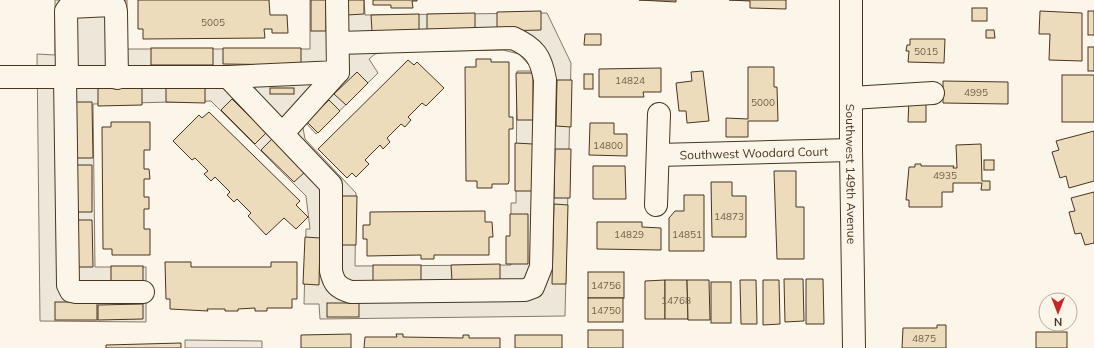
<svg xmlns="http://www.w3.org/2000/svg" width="1094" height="348" font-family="Mulish,sans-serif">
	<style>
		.green { fill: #ede6d9; stroke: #887966 }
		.parking { fill: #ede7d9; stroke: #887966; fill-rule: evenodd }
		.building { fill: #ecdcbc; stroke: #4a3520 }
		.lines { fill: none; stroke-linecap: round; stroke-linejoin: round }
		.minor-casing { stroke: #4a3520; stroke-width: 24 }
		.minor { stroke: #fbf6e9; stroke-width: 22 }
		.labels { text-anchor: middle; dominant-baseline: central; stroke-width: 3; stroke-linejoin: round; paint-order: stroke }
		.number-label { font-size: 10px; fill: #725f47 }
		.street-label { font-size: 12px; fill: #4a3520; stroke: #fbf6e9 }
	</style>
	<rect width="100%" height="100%" fill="#fbf6e9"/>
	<polygon class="green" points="185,340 262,341 262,348 185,348"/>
	<path class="parking" d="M 55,0 L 127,0 L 127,49 L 310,49 L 310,0 L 364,0 L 365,15 L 547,13 L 571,63 L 565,316 L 320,319 L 319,304 L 304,304 L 306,229 L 310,229 L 306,196 L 211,101 L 93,104 L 95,267 L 146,267 L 146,322 L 40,321 L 37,54 L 55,55 ZM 503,50 L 519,54 L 530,66 L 532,71 L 517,71 L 516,203 L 511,203 L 511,265 L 355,266 L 356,193 L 305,139 L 303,128 L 306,123 L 316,134 L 378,73 L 369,59 L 375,54 L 387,52 Z"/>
	<g class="building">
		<polygon points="138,0 269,0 270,15 287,15 288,33 272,33 272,29 264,29 265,38 143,39 143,29 138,29"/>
		<rect x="311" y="0" width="15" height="31"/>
		<polygon points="347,0 364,0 364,14 347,15"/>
		<polygon points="373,0 417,0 417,1 412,1 413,8 391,8 391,5 373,5"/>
		<polygon points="639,0 676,0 676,2"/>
		<polygon points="729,0 786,0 786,9 750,8 750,1"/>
		<rect x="972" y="8" width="15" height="13"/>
		<polygon points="541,11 541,30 497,31 497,12"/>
		<polygon points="1040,11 1082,13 1082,61 1049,60 1050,34 1039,34"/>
		<rect x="1088" y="11" width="6" height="24"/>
		<polygon points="475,13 475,29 427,30 427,14"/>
		<polygon points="419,14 419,30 372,31 371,15"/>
		<polygon points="986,30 994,30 995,38 986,38"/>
		<polygon points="585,34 601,34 601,45 584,45"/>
		<polygon points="910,39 945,39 944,63 908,62 909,51 906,51 907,45 910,45"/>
		<rect x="1088" y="47" width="6" height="24"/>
		<rect x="151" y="48" width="62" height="17"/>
		<polygon points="223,48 301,48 301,65 223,64"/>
		<polygon points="476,59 491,59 491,62 509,62 509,117 513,117 513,129 509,129 509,181 508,184 492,184 492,188 477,188 477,181 466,181 465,67 476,67"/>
		<polygon points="408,60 414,65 417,62 444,88 426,106 422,103 408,117 411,120 405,127 401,124 387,138 390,142 383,149 380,145 365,160 369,164 356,177 352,173 347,178 318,149"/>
		<polygon points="748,67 774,67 774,87 777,87 778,121 748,121 748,137 726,137 726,118 748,119"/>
		<polygon points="661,68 661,92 643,92 644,97 599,97 599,69"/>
		<polygon points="703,71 709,121 687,123 686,111 679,111 676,83 692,81 691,72"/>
		<polygon points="357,72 368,83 346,105 334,94"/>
		<polygon points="516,73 533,73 533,120 517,120"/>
		<rect x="584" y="74" width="9" height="15"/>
		<rect x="1062" y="75" width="32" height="47"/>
		<polygon points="557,80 572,80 571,127 556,126"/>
		<polygon points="943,81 1008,82 1008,104 943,103"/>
		<polygon points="98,86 142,86 142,105 98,106"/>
		<polygon points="166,86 205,87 205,103 166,102"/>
		<rect x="270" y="88" width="24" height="6"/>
		<polygon points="232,99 266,133 255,144 221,110"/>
		<polygon points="909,99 926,99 926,122 908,122"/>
		<polygon points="329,100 340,111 318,133 307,122"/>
		<polygon points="76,102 92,102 93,158 76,158"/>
		<polygon points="209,112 300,201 296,205 308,217 296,229 284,218 266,235 248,216 251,213 237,199 234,202 227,195 230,192 215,177 211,181 204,174 208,171 195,158 192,160 173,141 199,115 202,118"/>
		<polygon points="111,122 150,122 150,150 144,150 144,169 149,169 150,179 144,179 144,197 149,197 149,209 144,209 144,229 150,229 150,255 112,255 112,249 103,249 102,127 111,127"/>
		<polygon points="590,123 614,123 614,134 627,134 627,156 589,155"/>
		<polygon points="1094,131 1094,181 1069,188 1066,176 1060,178 1052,152 1059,150 1056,141"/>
		<polygon points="272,139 305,172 294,182 261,150"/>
		<polygon points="515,143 533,144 532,191 515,191"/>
		<polygon points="981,144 982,181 990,181 990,190 981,190 982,183 953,183 953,192 942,192 942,207 909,207 909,200 906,200 909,167 915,167 915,164 921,164 921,166 954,166 953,168 957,168 956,145"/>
		<polygon points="555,149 571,149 570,198 554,198"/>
		<rect x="984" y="160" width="10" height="10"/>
		<polygon points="76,165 92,165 92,212 77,212"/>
		<polygon points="593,166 625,166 626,199 593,199"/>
		<polygon points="774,171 796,171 796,207 804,207 804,259 777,259"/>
		<polygon points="711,182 732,182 732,196 746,196 746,237 712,237"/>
		<polygon points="1094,192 1094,243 1085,245 1081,233 1075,234 1069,212 1075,211 1071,198"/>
		<polygon points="684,195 704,195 704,251 669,251 669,218 675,211 684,211"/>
		<polygon points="341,196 357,196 356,245 341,245"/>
		<polygon points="554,204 568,205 566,284 552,284"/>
		<polygon points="485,211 485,222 492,222 493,237 489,237 489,255 434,255 434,259 421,259 421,255 367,256 367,239 363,239 363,225 370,225 370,212"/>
		<polygon points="510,214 528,214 528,264 506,264 506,236 510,236"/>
		<polygon points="77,220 92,220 93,267 77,267"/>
		<polygon points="597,222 642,222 642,227 661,228 661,250 597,249"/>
		<polygon points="305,237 320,238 319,285 303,284"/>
		<polygon points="165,262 191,262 191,267 271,267 271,262 297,262 297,299 292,299 292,308 267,308 267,311 255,311 255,308 238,309 238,311 225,311 225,309 207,309 208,311 170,309 170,299 166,299"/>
		<polygon points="500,264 500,281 452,281 451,265"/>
		<rect x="373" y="265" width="48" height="16"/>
		<rect x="111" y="266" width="32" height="16"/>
		<rect x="588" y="272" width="36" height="26"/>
		<polygon points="784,279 803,279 804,321 785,322"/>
		<polygon points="806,279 823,279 824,324 806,324"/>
		<polygon points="665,280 665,319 645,319 645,281"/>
		<polygon points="665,280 687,280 688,319 665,319"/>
		<polygon points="687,280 709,280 710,320 688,320"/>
		<polygon points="740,280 756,280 757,324 741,324"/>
		<polygon points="763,280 779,280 780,324 763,325"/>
		<rect x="711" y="282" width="20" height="41"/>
		<rect x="588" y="298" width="35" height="24"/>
		<rect x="55" y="302" width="42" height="18"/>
		<rect x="327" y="303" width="32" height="14"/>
		<polygon points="143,304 143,319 98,320 98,305"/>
		<polygon points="937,325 946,325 946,348 902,348 903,328 937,328"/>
		<rect x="588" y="330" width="35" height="18"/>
		<rect x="1036" y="332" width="31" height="16"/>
		<polygon points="351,334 351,348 301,348 301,335"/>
		<polygon points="396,334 403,334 403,337 463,338 463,335 469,335 469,338 500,338 500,348 364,348 365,337 397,337"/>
		<rect x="515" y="335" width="47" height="13"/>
		<polygon points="181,343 181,348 106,348 106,345"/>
	</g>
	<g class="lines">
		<g class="minor-casing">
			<g id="minor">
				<path id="s1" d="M 851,0 L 851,150 L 854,348"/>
				<polyline points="0,77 228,77 338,72 337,0"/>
				<polyline points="67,77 66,11 69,7 111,5 115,7 116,12 117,78"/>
				<path d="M 228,77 L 331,185 L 331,271 C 334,284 338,288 351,292 L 525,290 L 533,287 L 541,267 L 545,80 C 541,57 535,48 513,38 L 338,43"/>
				<polyline points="65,78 68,285 71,291 76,292 143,292"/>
				<polyline points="851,98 933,93"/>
				<polyline points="283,133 338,72"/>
				<path id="s2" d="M 658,155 L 851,150"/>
				<polyline points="656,205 659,114"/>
			</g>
		</g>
		<use href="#minor" class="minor"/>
	</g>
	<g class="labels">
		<g class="number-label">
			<text x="213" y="22">5005</text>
			<text x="926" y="51">5015</text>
			<text x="630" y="80">14824</text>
			<text x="976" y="92">4995</text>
			<text x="763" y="102">5000</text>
			<text x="608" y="145">14800</text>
			<text x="945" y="175">4935</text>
			<text x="729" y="216">14873</text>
			<text x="629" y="234">14829</text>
			<text x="687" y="234">14851</text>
			<text x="606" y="285">14756</text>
			<text x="676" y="300">14768</text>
			<text x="606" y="310">14750</text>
			<text x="924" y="338">4875</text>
		</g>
		<g class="street-label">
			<text stroke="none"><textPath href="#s2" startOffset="96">Southwest Woodard Court</textPath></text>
			<text stroke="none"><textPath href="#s1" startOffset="174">Southwest 149th Avenue</textPath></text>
		</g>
	</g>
	<g transform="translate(1058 312) rotate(180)"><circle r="19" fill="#fbf6e9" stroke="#b4a999"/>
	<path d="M0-3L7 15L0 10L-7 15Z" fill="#c62828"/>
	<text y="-6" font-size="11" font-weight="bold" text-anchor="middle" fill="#4a3520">N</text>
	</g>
</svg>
